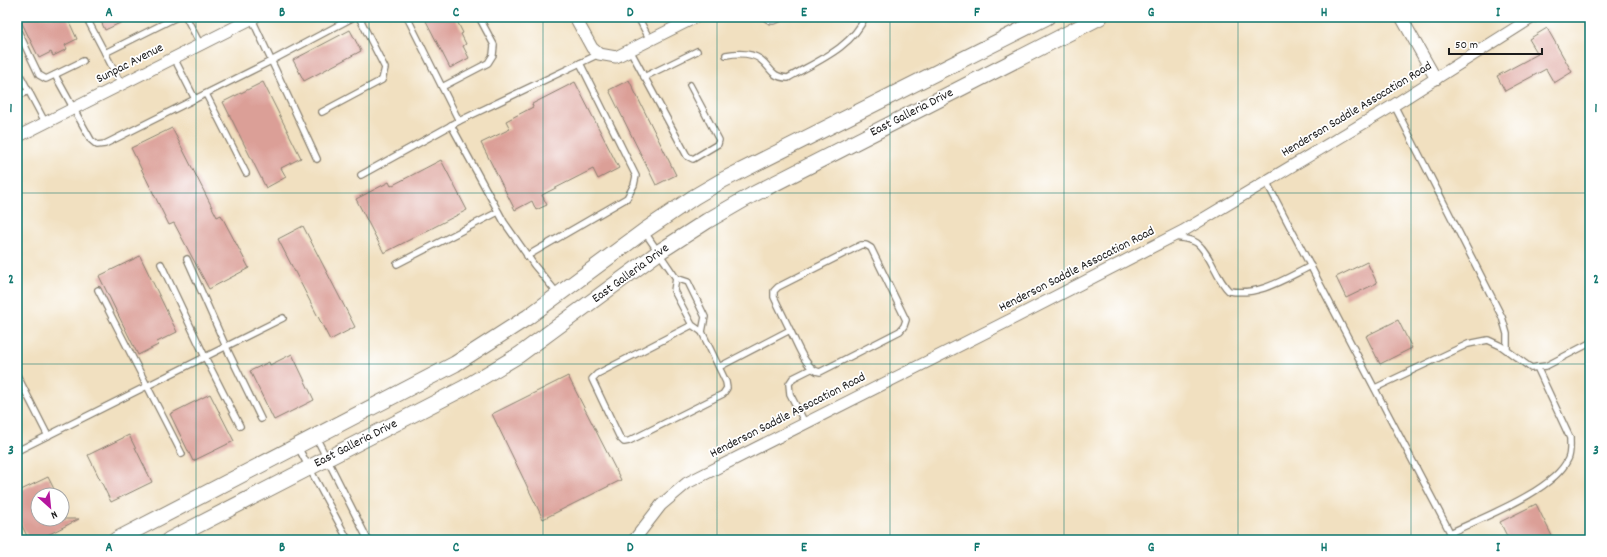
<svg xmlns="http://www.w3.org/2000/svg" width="1607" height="557" font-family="Dekko,sans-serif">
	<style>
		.building { fill: #db9f97 }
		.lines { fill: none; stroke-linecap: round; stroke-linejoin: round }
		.lane-casing { stroke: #867e6e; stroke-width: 8 }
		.street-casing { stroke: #867e6e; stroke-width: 13 }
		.secondary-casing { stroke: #867e6e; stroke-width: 17 }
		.lane { stroke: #fff; stroke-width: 5.5 }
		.street { stroke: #fff; stroke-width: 11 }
		.secondary { stroke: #fff; stroke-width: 15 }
		.grid { fill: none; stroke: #0f766e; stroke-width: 1; stroke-opacity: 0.55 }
		.labels { text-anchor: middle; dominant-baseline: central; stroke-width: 3.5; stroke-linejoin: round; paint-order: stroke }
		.street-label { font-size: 13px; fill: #1c1c1c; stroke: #fff }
		.neatline { fill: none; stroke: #0f766e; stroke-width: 1.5 }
		.grid-label { font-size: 13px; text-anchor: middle; font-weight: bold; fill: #0f766e }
	</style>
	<rect width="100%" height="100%" fill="#fff"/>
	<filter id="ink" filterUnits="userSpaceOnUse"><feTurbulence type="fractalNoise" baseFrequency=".025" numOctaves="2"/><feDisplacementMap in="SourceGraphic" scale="8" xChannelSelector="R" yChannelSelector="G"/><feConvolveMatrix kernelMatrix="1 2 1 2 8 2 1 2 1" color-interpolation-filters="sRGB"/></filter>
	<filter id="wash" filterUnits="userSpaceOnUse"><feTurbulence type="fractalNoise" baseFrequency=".012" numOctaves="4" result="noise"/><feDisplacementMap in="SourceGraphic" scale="16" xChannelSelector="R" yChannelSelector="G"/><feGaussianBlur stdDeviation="0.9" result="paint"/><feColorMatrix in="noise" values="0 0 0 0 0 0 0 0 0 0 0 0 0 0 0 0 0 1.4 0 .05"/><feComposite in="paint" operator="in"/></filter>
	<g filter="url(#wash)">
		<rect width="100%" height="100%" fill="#f1e0c0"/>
		<g id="blocks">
			<g class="building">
				<polygon points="19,17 67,17 77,39 65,45 67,49 53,56 51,52 39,58"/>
				<polygon points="99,17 133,17 105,30"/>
				<polygon points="424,17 455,17 463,33 461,34 466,44 463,46 469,58 450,68"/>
				<polygon points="1547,28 1572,72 1554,83 1546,69 1505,91 1497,76 1538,54 1529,39"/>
				<polygon points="350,30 361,51 304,81 293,60"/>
				<polygon points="629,80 676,175 656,185 609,90"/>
				<polygon points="263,82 301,158 281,168 286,177 266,188 223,102"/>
				<polygon points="575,82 619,168 598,179 593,169 542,195 547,205 536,210 532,201 515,210 481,143 510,129 506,121 533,107 532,104"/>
				<polygon points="172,128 217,217 221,215 249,268 209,289 174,223 169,225 131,148"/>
				<polygon points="441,160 467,210 384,253 356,199 389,182 391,186"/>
				<polygon points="303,226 355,327 330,340 278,239"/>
				<polygon points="140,256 177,332 157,342 158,345 138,355 99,276"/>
				<polygon points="1367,262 1377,283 1346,298 1336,277"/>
				<polygon points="1398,320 1412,348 1380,364 1366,336"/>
				<polygon points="292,354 314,400 274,420 250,371 269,362 270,365"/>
				<polygon points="568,376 621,480 543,519 492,414"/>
				<polygon points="210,394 234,441 193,461 170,414"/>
				<polygon points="129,435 152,482 111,502 88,455"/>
				<polygon points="48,477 57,495 38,495 38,519 79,519 38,540 29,540 17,516 17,492"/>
				<polygon points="1536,504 1554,540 1509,540 1500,522"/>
			</g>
		</g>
	</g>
	<g filter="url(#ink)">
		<use href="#blocks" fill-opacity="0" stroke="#867e6e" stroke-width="1"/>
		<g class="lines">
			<g class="lane-casing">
				<g id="lane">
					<polyline points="86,17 105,53"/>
					<polyline points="186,17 200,44"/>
					<polyline points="407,17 459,121"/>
					<polyline points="638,17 650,40"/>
					<path d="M 765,17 C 771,23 775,21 782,17"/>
					<polyline points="252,19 317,159"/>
					<polyline points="17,29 39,75 46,79 83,61"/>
					<polyline points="630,50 687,156 693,159 718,144 719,140 690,85"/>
					<path d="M 726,55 C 737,53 750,52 760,59 C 772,68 770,77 788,78 C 815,62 852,48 865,17"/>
					<polyline points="174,58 195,99"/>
					<polyline points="17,69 45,122"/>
					<polyline points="55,75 91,140 97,145 105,144 271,61 354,17"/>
					<polyline points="644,77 697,51"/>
					<polyline points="121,84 105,53 177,17"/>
					<polyline points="442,87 488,63 493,55 494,45 479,17"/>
					<polyline points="206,94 246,173"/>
					<polyline points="17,96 29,91"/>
					<polyline points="1394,105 1502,317 1507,334 1507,349"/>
					<polyline points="322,112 382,80 385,68 359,17"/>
					<polyline points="451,125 504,222 534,265 558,294"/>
					<polyline points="361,175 459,121 599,54"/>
					<polyline points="1266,181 1454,540"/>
					<polyline points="644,231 676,278 688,282 705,317 702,332"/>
					<path d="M 1175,237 C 1182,238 1191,239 1197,243 C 1212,256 1215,277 1229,291 C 1260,296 1284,279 1311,266"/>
					<polyline points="527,256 627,198 634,185 636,176 580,63"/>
					<polyline points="187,259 226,347 261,419"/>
					<polyline points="161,264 205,357 240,426"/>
					<polyline points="397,264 498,212"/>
					<polyline points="676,278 674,291 692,325 702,332 726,382 727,388 723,394 629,441 624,442 620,438 592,379 597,374 692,325"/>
					<polyline points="98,290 182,454"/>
					<path d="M 719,367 L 790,330 C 796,341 806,371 820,372 L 900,331 L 904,326 L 906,320 L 871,248 L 866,245 L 861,245 L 778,287 L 774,291 L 774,297 L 790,330"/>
					<polyline points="17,375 48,436"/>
					<polyline points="1375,388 1468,344 1488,340 1501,346 1531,368 1546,366 1590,343"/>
					<polyline points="805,423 790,394 789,384 793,378 811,369"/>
					<polyline points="316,437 368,540"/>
					<polyline points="298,447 348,540"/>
					<polyline points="17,451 283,318"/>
					<path d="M 1450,533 C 1481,518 1554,491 1568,459 C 1571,453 1570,445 1570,438 L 1537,367"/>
				</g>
			</g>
			<g class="street-casing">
				<g id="street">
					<polyline points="575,17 592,48 599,54 616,57 696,17"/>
					<polyline points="1401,17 1436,79"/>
					<polyline points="17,137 255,17"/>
					<polyline points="634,540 661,505 687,483 1010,320 1183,231 1394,105 1533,17"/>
				</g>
			</g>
			<g class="secondary-casing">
				<g id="secondary">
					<polyline points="116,540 455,364 528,317 644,231 694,197 723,180 1047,17"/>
					<polyline points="169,540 464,388 519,355 659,252 707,221 752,195 1100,17"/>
				</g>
			</g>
			<use href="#lane" class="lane"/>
			<use href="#street" class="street"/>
			<use href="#secondary" class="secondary"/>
		</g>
	</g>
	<path class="grid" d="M 196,17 L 196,540M 369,17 L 369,540M 543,17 L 543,540M 717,17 L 717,540M 890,17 L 890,540M 1064,17 L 1064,540M 1238,17 L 1238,540M 1411,17 L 1411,540M 17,193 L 1590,193M 17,364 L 1590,364"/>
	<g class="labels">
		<g class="street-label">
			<text transform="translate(130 64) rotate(-27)">Sunpac Avenue</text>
			<text transform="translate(1357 110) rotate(-31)">Henderson Saddle Assocation Road</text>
			<text transform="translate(912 113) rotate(-27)">East Galleria Drive</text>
			<text transform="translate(1077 270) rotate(-27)">Henderson Saddle Assocation Road</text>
			<text transform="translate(631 274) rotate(-36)">East Galleria Drive</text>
			<text transform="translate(788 416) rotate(-27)">Henderson Saddle Assocation Road</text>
			<text transform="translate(356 444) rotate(-27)">East Galleria Drive</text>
		</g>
	</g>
	<rect width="1607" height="557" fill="none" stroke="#fff" stroke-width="44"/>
	<g transform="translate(50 507) rotate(153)"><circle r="19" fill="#ffffff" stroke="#a4a4a4"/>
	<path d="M0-3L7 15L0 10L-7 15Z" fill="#b5179e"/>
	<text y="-6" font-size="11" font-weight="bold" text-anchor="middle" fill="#1c1c1c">N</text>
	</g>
	<path d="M1449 48v6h93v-6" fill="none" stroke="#1c1c1c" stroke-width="2"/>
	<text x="1455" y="48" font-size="12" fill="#1c1c1c" stroke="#ffffff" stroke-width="3" paint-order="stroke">50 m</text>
	<rect x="22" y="22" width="1563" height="513" class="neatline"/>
	<g class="grid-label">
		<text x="109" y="16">A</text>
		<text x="282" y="16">B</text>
		<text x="456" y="16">C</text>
		<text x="630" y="16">D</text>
		<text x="804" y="16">E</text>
		<text x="977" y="16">F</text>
		<text x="1151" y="16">G</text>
		<text x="1324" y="16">H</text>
		<text x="1498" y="16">I</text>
		<text x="11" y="112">1</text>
		<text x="1596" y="112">1</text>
		<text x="11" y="283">2</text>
		<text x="1596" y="283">2</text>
		<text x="11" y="454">3</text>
		<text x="1596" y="454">3</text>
		<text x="109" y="551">A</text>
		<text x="282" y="551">B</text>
		<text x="456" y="551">C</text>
		<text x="630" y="551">D</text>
		<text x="804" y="551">E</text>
		<text x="977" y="551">F</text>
		<text x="1151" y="551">G</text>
		<text x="1324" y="551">H</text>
		<text x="1498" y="551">I</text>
	</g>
</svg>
